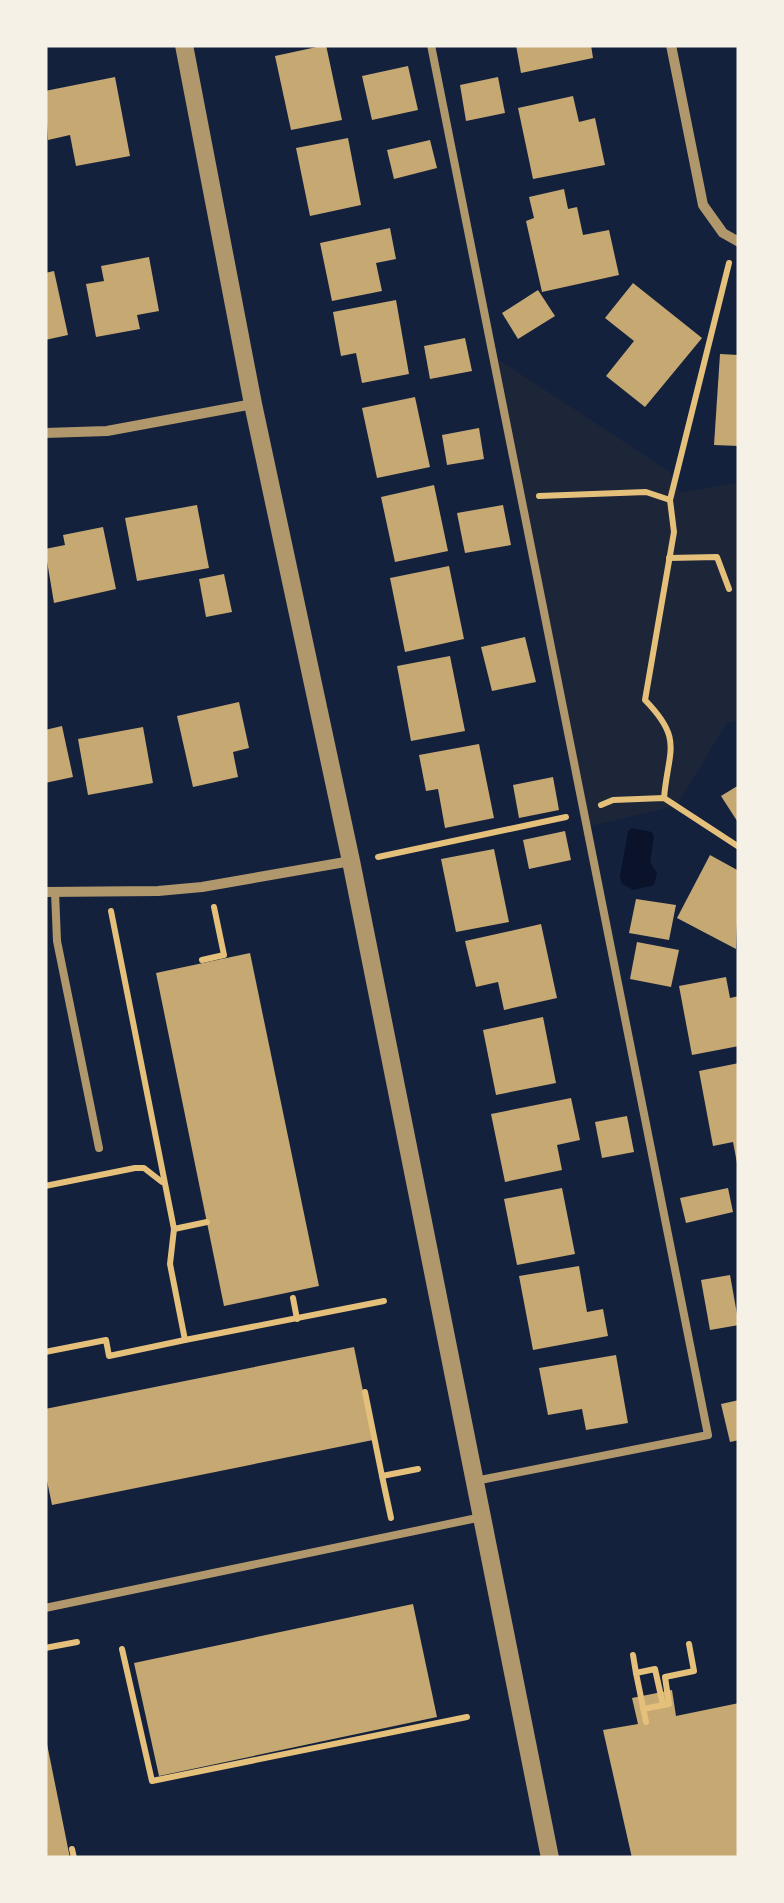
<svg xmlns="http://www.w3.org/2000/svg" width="784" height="1903" font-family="'Fira Sans Condensed',sans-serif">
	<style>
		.green { fill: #1d2539 }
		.water { fill: #0b132b }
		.building { fill: #c6a872 }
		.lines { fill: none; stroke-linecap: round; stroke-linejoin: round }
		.path { stroke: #e5c07b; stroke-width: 6 }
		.service { stroke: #b1986c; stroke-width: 8 }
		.minor { stroke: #b1986c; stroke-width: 10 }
		.tertiary { stroke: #b1986c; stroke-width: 18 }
	</style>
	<rect width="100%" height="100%" fill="#14213d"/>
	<polygon class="green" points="493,356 670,472 680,493 739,482 739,720 727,723 676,806 586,827"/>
	<polygon class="water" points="631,828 652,832 654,837 650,862 657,873 654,885 633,890 622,884 620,876 628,831"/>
	<g class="building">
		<polygon points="326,45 342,120 291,130 275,56"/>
		<polygon points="516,45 591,45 593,58 521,73"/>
		<polygon points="408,66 418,110 372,120 362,76"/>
		<polygon points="115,77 130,156 76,166 70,135 48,140 45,91"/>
		<polygon points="498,77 505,113 466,121 460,85"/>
		<polygon points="573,96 579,122 595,118 605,165 533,179 518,108"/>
		<polygon points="348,138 361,205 310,216 296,148"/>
		<polygon points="430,140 437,168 394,179 387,150"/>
		<polygon points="564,189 568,209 577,207 583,235 609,230 619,275 542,292 526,221 534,218 529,197"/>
		<polygon points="390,228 396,259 376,263 382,291 332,301 320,243"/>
		<polygon points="149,257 159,311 137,315 140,329 96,337 86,284 104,281 101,266"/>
		<polygon points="54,271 68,335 45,340 45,273"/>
		<polygon points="633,283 702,338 645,407 606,376 634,341 605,318"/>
		<polygon points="538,290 555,316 518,339 502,313"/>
		<polygon points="396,300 409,374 362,383 356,353 341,356 333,312"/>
		<polygon points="465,338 472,371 430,379 424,346"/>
		<polygon points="720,354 739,355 739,446 714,445"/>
		<polygon points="415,397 430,467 377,478 362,408"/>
		<polygon points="479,428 484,459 447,465 442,435"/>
		<polygon points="434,485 448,551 395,562 381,497"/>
		<polygon points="197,505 209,568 137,581 125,518"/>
		<polygon points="503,505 511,545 465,553 457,513"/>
		<polygon points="103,527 116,589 54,603 45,549 65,545 63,535"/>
		<polygon points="449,566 464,639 405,652 390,578"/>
		<polygon points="224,574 232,612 206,617 199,579"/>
		<polygon points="525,637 536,682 492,691 481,647"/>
		<polygon points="450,656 465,731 411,741 397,666"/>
		<polygon points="239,702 249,748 233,752 238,777 193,787 177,716"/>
		<polygon points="62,726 73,777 45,783 45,730"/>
		<polygon points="143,727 153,783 88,795 78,739"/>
		<polygon points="479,744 494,818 445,828 438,789 426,791 419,755"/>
		<polygon points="553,777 559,810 519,818 513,785"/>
		<polygon points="739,785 739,824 721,796"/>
		<polygon points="565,831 571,860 529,869 523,840"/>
		<polygon points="494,849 509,922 456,932 441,859"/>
		<polygon points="710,855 739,871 736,949 677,918"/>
		<polygon points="636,899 676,905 669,940 629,933"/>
		<polygon points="541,924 557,998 504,1010 498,982 476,987 465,941"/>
		<polygon points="637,942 679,950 671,987 630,979"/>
		<polygon points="250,953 319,1286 224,1306 156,973"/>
		<polygon points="726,977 730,998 739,996 739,1046 692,1055 679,986"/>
		<polygon points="543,1017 556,1083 496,1095 483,1030"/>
		<polygon points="739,1063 739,1162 737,1163 733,1142 713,1146 699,1071"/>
		<polygon points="571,1098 580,1140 557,1145 562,1170 505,1182 491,1114"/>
		<polygon points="627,1116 634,1152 602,1158 595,1122"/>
		<polygon points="562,1188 575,1254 517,1265 504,1199"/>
		<polygon points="728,1188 733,1212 686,1223 680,1198"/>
		<polygon points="579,1266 587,1312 603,1309 608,1336 533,1350 519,1276"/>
		<polygon points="730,1275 739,1325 710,1330 701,1280"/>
		<polygon points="354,1347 373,1440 52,1505 45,1471 45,1409"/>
		<polygon points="616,1355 628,1423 586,1430 582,1409 548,1415 539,1368"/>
		<polygon points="739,1400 739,1440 730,1442 721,1404"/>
		<polygon points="413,1604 437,1717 159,1776 134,1663"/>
		<polygon points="672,1690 676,1716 739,1703 739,1858 632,1858 603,1730 638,1724 632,1698"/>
		<polygon points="45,1744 47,1744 70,1858 45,1858"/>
	</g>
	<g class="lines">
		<g class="path">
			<path d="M 539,496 L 646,492 L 670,500 L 674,532 L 645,700 C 684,740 668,750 664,798"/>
			<polyline points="670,500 729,263"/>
			<polyline points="669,558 717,557 729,589"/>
			<polyline points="601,805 613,800 664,798 739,847"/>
			<polyline points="378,857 566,817"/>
			<polyline points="111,911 174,1229 170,1264 185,1340 384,1301"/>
			<polyline points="202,960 224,955 214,907"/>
			<polyline points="45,1186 135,1168 144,1168 162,1182"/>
			<polyline points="174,1229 207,1222"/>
			<polyline points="293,1298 297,1319"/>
			<polyline points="45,1352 106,1340 109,1356 185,1340"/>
			<polyline points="365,1392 382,1476"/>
			<polyline points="391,1518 382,1476 418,1469"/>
			<polyline points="45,1648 77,1642"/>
			<polyline points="122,1649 152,1781 467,1717"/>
			<polyline points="633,1655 636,1673 655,1669 663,1705"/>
			<polyline points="636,1673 646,1722"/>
			<polyline points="643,1709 669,1704 665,1677 694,1671 689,1644"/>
			<polyline points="72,1849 74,1858"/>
		</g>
		<g class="service">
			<polyline points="431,45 708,1435 475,1481"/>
			<polyline points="55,892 57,941 99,1148"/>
			<polyline points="45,1608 482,1517"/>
		</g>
		<g class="minor">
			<polyline points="671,45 703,205 723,233 739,242"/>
			<polyline points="45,433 107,431 253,404"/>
			<polyline points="45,892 158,891 202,887 351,861"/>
		</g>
		<polyline class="tertiary" points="184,45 253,404 351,861 550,1858"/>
	</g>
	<rect width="784" height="1903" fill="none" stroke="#f6f1e7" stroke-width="95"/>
</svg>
